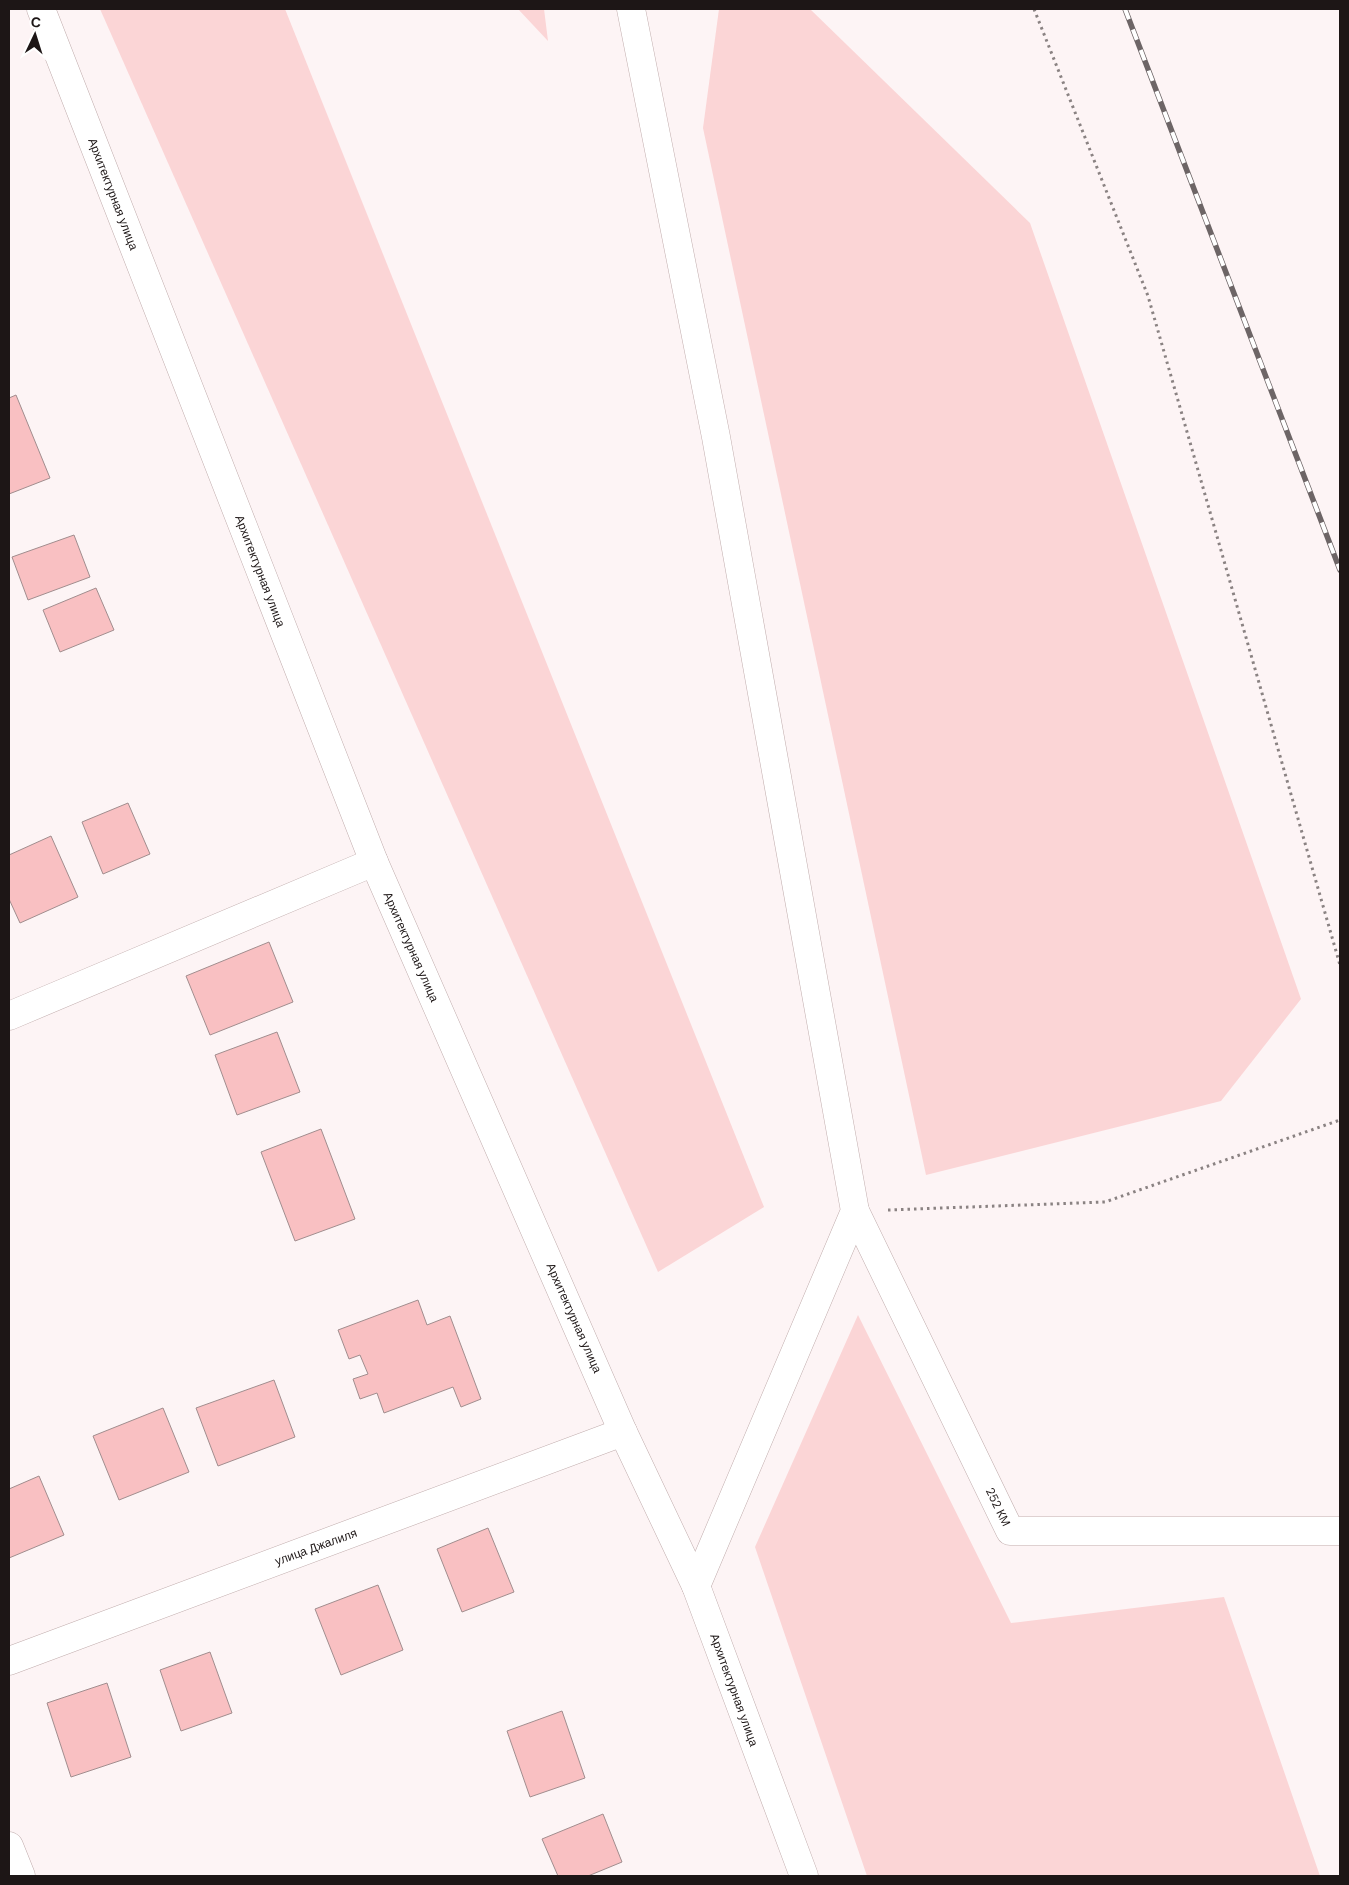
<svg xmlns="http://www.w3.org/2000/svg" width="1349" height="1885" font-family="'DM Sans',sans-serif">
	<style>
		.green { fill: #fbd5d6 }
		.building { fill: #f9c0c2; stroke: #a18d8e }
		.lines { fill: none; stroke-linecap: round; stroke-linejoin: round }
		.minor-casing { stroke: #c1adad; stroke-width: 29 }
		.path { stroke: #8a8282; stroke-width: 3; stroke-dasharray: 2.5 4; stroke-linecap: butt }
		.minor { stroke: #fff; stroke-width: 28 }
		.rail-casing { stroke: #6d6566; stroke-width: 5.5 }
		.rail { stroke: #fff; stroke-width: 4; stroke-dasharray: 11; stroke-linecap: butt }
		.labels { text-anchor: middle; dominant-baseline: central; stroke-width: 4.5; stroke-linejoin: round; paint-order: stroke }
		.street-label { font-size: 12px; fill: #1d1616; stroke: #fff }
	</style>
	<rect width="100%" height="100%" fill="#fdf4f5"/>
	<g class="green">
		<polygon points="100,9 285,9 764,1207 658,1272"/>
		<polygon points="518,9 544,9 548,41"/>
		<polygon points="719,9 810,9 1030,223 1301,999 1221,1101 926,1175 703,128"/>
		<polygon points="858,1315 1011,1623 1224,1597 1320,1876 867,1876 755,1547"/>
	</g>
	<g class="building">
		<polygon points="16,395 50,478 9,494 9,398"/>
		<polygon points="74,535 90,577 28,600 12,557"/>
		<polygon points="96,588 114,630 60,652 43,610"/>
		<polygon points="128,803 150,854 103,874 82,822"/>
		<polygon points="51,836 78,897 20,923 9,899 9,855"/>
		<polygon points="269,942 293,1002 210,1035 186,976"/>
		<polygon points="277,1032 300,1092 237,1115 215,1055"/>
		<polygon points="321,1129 355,1219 295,1241 261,1152"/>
		<polygon points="418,1300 427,1325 450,1316 481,1399 461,1407 453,1387 384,1413 377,1393 360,1399 353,1379 368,1374 360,1355 349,1359 338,1330"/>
		<polygon points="274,1380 295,1437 218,1466 196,1408"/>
		<polygon points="163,1408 189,1472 119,1500 93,1436"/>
		<polygon points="39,1476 64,1535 9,1558 9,1489"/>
		<polygon points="488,1528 514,1592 462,1612 437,1549"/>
		<polygon points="378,1585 403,1650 341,1675 315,1609"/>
		<polygon points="210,1652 232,1713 181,1731 160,1670"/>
		<polygon points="107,1683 131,1757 71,1777 47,1703"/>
		<polygon points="562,1711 585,1778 530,1797 507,1731"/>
		<polygon points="603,1814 622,1862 588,1876 558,1876 542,1839"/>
	</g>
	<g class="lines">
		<g class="minor-casing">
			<g id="minor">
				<polyline points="41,9 374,862 623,1432 696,1586 804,1876"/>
				<polyline points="631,9 716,437 855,1211 696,1586"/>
				<polyline points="9,1016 374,862"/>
				<polyline points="855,1211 1010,1531 1340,1531"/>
				<polyline points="9,1661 623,1432"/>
				<polyline points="9,1846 21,1876"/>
			</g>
		</g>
		<g class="path">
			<polyline points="1034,9 1148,296 1340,965"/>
			<polyline points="888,1210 1105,1202 1340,1120"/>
		</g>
		<use href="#minor" class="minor"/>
		<g class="rail-casing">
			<polyline id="rail" points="1125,9 1340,570"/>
		</g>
		<use href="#rail" class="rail"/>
	</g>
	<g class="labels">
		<g class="street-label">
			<text transform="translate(113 194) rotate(69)">Архитектурная улица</text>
			<text transform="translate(260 571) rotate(69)">Архитектурная улица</text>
			<text transform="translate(411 947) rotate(66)">Архитектурная улица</text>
			<text transform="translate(574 1318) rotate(66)">Архитектурная улица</text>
			<text transform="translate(998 1507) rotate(64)">252 КМ</text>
			<text transform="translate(316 1547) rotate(-20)">улица Джалиля</text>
			<text transform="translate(734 1690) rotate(70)">Архитектурная улица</text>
		</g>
	</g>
	<rect width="1349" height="1885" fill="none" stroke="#1d1616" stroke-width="20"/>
	<g transform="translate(35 35) rotate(4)" stroke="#ffffff" stroke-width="4" paint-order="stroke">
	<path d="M0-4L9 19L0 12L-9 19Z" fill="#1d1616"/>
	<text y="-8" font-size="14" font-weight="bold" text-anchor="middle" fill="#1d1616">С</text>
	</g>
</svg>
